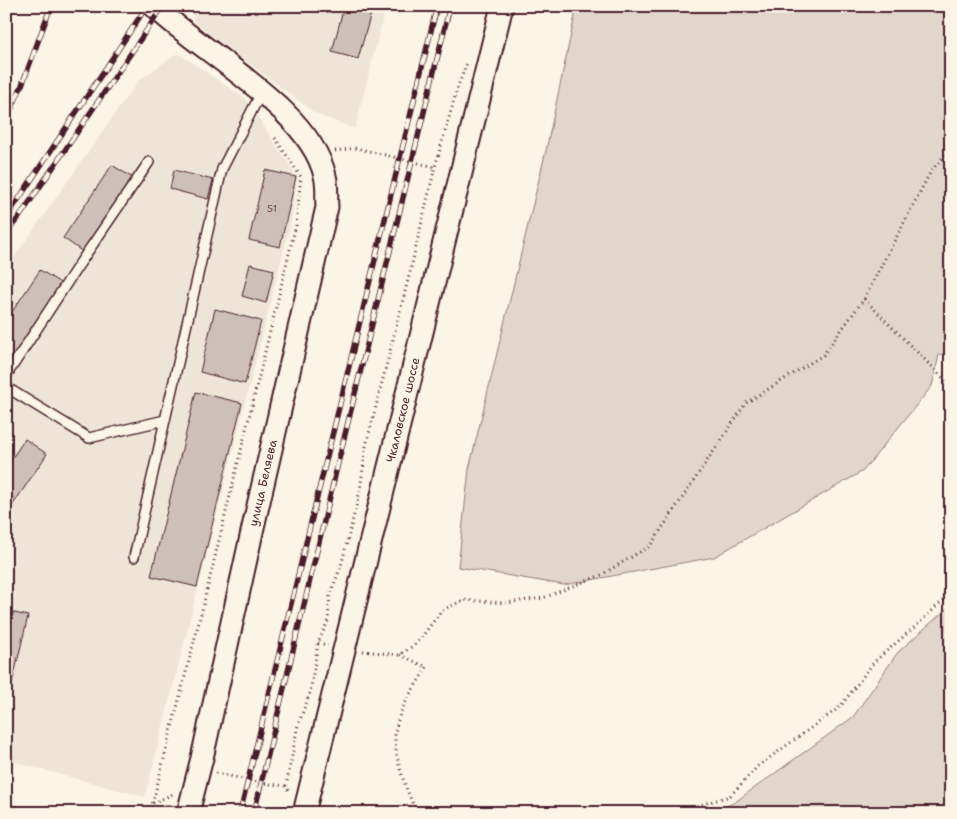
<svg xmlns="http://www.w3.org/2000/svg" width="957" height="819" font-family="'Shantell Sans',sans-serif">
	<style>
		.built { fill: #eee5d7 }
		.green { fill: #e2d5ca; stroke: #967a7a }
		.building { fill: #cfc0b7; stroke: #4a1f2b }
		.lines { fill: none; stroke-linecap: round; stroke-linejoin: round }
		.service-casing { stroke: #4a1f2b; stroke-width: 12 }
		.tertiary-casing { stroke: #4a1f2b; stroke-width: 25 }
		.path { stroke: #4a1f2b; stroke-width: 3; stroke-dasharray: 1 4; stroke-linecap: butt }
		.service { stroke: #fcf5e5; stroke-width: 9 }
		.tertiary { stroke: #fcf5e5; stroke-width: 21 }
		.rail-casing { stroke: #4a1f2b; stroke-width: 5.5 }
		.rail { stroke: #fcf5e5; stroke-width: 4; stroke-dasharray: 11; stroke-linecap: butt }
		.labels { text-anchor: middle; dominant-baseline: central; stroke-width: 5; stroke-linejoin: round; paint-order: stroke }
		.number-label { font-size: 10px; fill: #6b474e }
		.street-label { font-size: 12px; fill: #4a1f2b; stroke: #fcf5e5 }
	</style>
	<rect width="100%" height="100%" fill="#fcf5e5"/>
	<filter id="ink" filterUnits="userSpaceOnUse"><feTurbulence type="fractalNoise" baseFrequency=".02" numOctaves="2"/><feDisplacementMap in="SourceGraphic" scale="10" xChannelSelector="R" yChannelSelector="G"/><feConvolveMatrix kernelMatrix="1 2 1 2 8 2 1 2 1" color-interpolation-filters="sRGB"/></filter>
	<g filter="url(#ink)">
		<g class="built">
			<polygon points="191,6 386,6 355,129 316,114 194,22"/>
			<polygon points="178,53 246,99 297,177 291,222 145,797 6,760 6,269 138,81"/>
		</g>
		<g class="green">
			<polygon points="577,6 951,6 951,352 939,355 932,386 863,471 714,557 564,585 458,567 469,469 547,146"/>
			<polygon points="951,605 951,813 713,813 735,802 853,717 898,652"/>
		</g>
		<g class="building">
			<polygon points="344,6 373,6 358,59 332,52"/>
			<polygon points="112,165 133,178 83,252 63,238"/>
			<polygon points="174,170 213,180 208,199 170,189"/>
			<polygon points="265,170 296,177 280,247 249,240"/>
			<polygon points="250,264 274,270 266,303 242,296"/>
			<polygon points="40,270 62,284 13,358 6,354 6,321"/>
			<polygon points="215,309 261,321 245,384 200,372"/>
			<polygon points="196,392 242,403 197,587 151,576"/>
			<polygon points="25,439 47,454 6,515 6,467"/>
			<polygon points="6,611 28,616 11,688 6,687"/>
		</g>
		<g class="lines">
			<g class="service-casing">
				<g id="service">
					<polyline points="6,376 78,266 149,162"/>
					<polyline points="6,387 89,438 165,420"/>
					<polyline points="134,557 222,169 261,93"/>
					<polyline points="6,809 20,813"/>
				</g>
			</g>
			<g class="tertiary-casing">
				<g id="tertiary">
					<path d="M 154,6 C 202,53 310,109 325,176 C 328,186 326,197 327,207 L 254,523 L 202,758 L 188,813"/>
					<path id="s1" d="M 304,813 L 502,6"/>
				</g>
			</g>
			<g class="path">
				<polyline points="335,151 356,148 435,167"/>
				<polyline points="864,299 946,381 951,384"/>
				<polyline points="318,643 328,645"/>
				<polyline points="363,651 400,655 418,642 442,610 464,600 506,603 543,598 601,575 650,546 746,403 823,355 864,299 931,171 951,148"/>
				<path d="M 400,655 L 427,667 C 416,686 400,706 396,728 C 391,751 407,793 417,813"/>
				<polyline points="216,773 261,783 286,786 290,793"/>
				<polyline points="286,786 298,725 310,693 318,643 328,621 330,595 341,566 360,491 366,446 409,276 435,167 458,86 467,63"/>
				<polyline points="153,803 175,793"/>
				<polyline points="150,813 203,606 296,225 301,177 273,135"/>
				<polyline points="673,813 730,796 758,766 840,707 874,662 918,624 951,593"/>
			</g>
			<use href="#service" class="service"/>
			<use href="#tertiary" class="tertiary"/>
			<g class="rail-casing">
				<g id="rail">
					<polyline points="6,121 22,85 51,6"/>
					<polyline points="6,218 147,6"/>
					<polyline points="6,233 20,216 163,6"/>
					<polyline points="240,813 437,6"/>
					<polyline points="254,813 338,463 450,6"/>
				</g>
			</g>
			<use href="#rail" class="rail"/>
		</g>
	</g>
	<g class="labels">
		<g class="number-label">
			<text x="272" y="208">51</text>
		</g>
		<g class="street-label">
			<text stroke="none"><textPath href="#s1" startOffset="415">Чкаловское шоссе</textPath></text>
			<text transform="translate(263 483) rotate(-77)">улица Беляева</text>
		</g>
	</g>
	<rect width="957" height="819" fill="none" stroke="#fcf5e5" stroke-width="25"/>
	<rect x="12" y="12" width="932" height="794" fill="none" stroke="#4a1f2b" stroke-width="2" filter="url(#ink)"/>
</svg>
